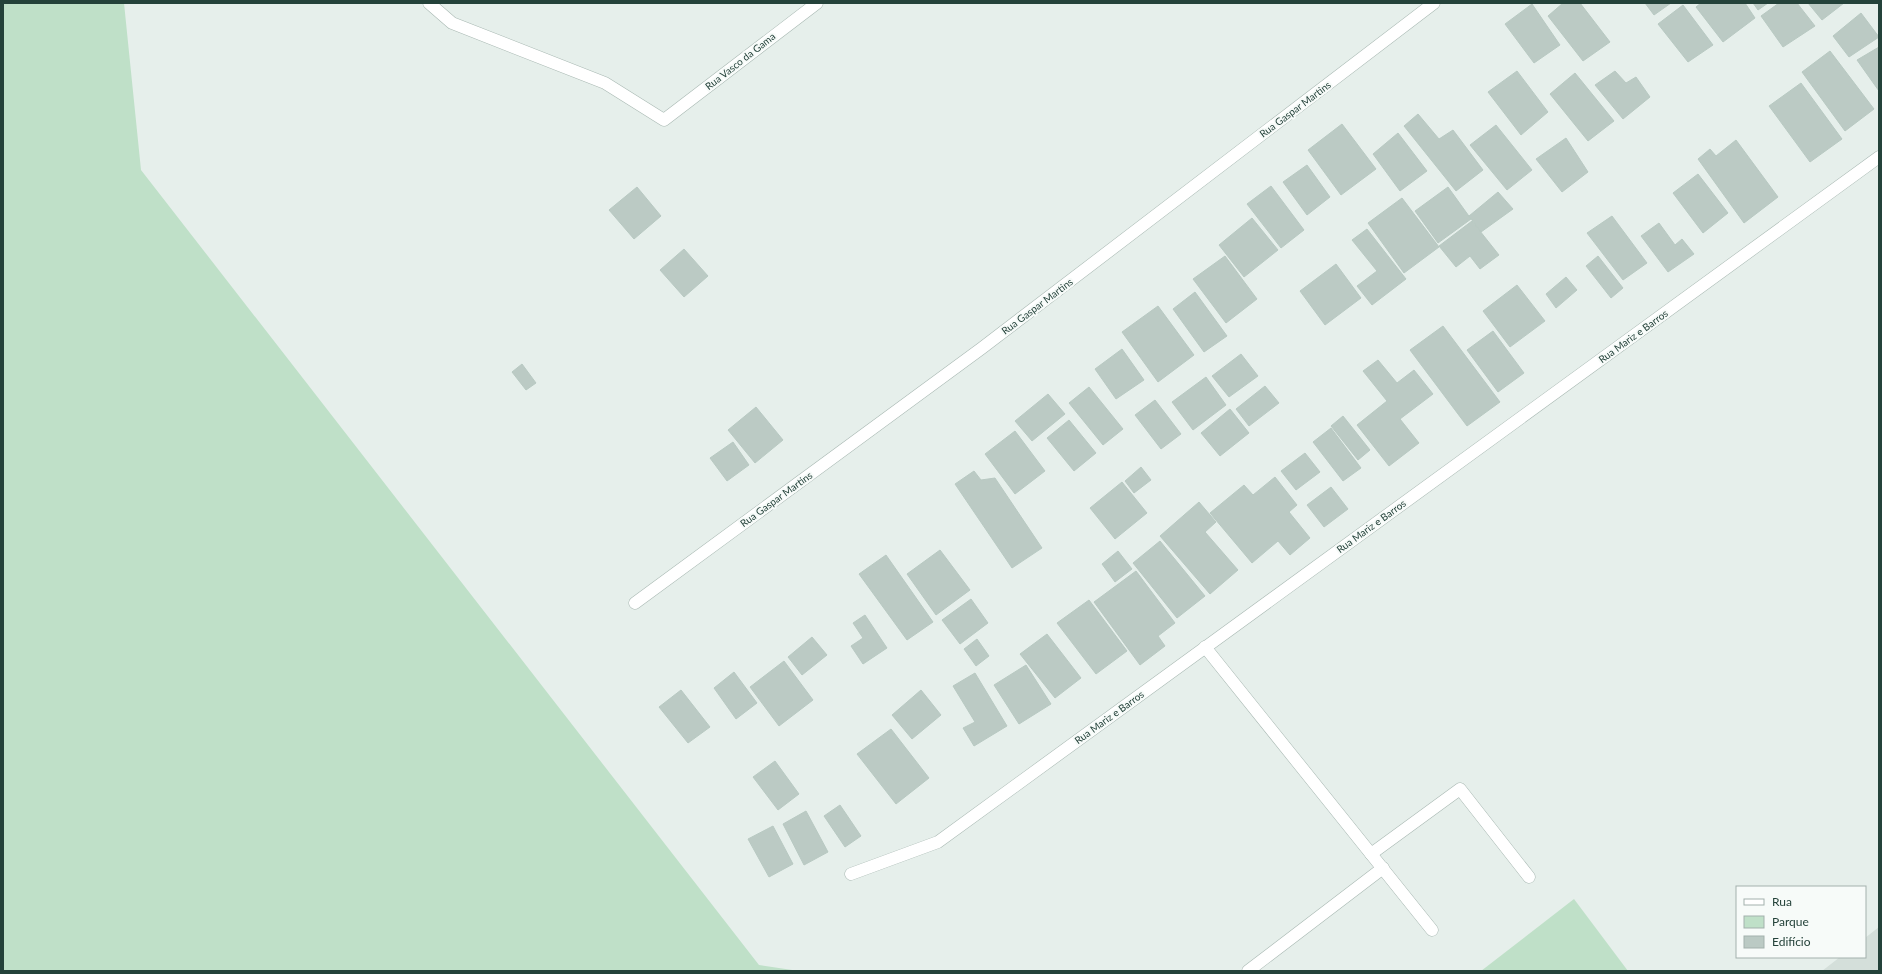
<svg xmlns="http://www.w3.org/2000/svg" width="1882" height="974" font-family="Lato,sans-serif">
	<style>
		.built { fill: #d4dfda }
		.green { fill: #bfe0c8 }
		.building { fill: #bbcac4; stroke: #b8c9c2 }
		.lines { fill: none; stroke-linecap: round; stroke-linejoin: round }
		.minor-casing { stroke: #a8b8b2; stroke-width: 13 }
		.minor { stroke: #fff; stroke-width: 12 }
		.labels { text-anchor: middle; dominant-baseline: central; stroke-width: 4; stroke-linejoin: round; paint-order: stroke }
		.street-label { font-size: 10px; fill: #24423a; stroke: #f7fbf9 }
	</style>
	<rect width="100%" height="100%" fill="#e6efeb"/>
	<polygon class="built" points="1879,927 1879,971 1822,971 1840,957 1865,957 1865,938"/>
	<g class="green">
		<polygon points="3,3 124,3 141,170 759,965 799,971 3,971"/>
		<polygon points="1574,899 1628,971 1481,971"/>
	</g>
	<g class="building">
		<polygon points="1563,3 1580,3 1610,42 1583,61 1548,16"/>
		<polygon points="1645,3 1671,3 1654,15"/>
		<polygon points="1701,3 1745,3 1755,18 1723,42 1696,7"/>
		<polygon points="1753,3 1768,3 1758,10"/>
		<polygon points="1779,3 1797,3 1815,26 1783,47 1761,16"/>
		<polygon points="1808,3 1844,3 1822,20"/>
		<polygon points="1532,4 1560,45 1534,63 1505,24"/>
		<polygon points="1683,5 1713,45 1688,62 1658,24"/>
		<polygon points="1861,13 1879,37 1849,57 1833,36"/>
		<polygon points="1879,47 1879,91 1857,60"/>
		<polygon points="1830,51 1874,109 1845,131 1802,72"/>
		<polygon points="1517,71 1548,112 1521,135 1488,92"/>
		<polygon points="1615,71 1626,83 1636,77 1650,97 1623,119 1595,85"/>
		<polygon points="1575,73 1614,121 1588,141 1550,94"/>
		<polygon points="1801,83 1842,139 1810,162 1769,106"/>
		<polygon points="1418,114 1439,139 1453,130 1483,170 1456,191 1404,126"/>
		<polygon points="1342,124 1376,169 1341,195 1308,150"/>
		<polygon points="1496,125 1532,170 1507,190 1470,145"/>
		<polygon points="1398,133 1427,171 1400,191 1373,154"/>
		<polygon points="1566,138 1588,172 1562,192 1536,159"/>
		<polygon points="1736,140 1778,197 1744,223 1698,159 1710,149 1716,156"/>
		<polygon points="1307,165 1330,197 1307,215 1283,182"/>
		<polygon points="1698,174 1728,213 1703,233 1673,193"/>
		<polygon points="1271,186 1304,230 1281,248 1247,204"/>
		<polygon points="637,187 661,216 634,239 609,210"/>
		<polygon points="1448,187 1471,219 1438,243 1415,211"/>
		<polygon points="1498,192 1513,209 1481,232 1469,216"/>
		<polygon points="1402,198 1439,247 1404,273 1368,223"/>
		<polygon points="1612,216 1647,263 1623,280 1587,233"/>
		<polygon points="1252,218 1278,250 1244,277 1219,245"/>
		<polygon points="1472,221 1499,255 1480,269 1470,256 1456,267 1439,246"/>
		<polygon points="1659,223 1675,245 1682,239 1694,254 1668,272 1641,236"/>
		<polygon points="1367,229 1406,279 1372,305 1357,286 1377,271 1352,240"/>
		<polygon points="684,249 708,276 684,297 660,270"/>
		<polygon points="1225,256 1257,299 1226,323 1193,279"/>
		<polygon points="1598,256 1623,288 1611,298 1586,266"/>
		<polygon points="1336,264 1361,298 1325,325 1300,291"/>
		<polygon points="1566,277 1577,290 1556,308 1546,294"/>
		<polygon points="1517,285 1545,321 1510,347 1483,311"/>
		<polygon points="1195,292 1227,336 1204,352 1173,309"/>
		<polygon points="1158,306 1194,355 1158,382 1122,332"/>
		<polygon points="1443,326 1500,402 1467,426 1410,350"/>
		<polygon points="1493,331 1524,373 1498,392 1467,350"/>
		<polygon points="1122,349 1144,380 1116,399 1095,369"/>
		<polygon points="1241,354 1258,376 1229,397 1212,376"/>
		<polygon points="1378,360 1397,383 1414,370 1433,394 1400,419 1419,443 1389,466 1357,425 1387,401 1363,371"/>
		<polygon points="522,364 536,383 526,390 512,372"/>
		<polygon points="1206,377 1226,405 1193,430 1172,402"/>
		<polygon points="1265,386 1279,403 1249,426 1236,409"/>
		<polygon points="1089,387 1123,429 1103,445 1069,403"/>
		<polygon points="1048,394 1065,414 1032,441 1015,421"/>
		<polygon points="1155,400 1181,434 1161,449 1135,415"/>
		<polygon points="756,407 783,440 755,463 728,430"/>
		<polygon points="1230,409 1249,433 1220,456 1201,433"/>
		<polygon points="1343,416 1370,450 1358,460 1331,426"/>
		<polygon points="1069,420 1096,453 1074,471 1047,438"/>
		<polygon points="1331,428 1361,468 1343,481 1313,442"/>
		<polygon points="1015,431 1045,471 1015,494 985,454"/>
		<polygon points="733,442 749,465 727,481 710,458"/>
		<polygon points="1305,453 1320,472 1296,490 1281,471"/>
		<polygon points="1141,467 1151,480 1134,493 1125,481"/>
		<polygon points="974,471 981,480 995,478 1042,548 1012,568 955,484"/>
		<polygon points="1275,477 1297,505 1289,512 1310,538 1290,555 1278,541 1252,563 1210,513 1244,485 1253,495"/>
		<polygon points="1122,482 1147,513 1115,539 1090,508"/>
		<polygon points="1331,487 1348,509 1324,527 1307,505"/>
		<polygon points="1199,502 1216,522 1205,532 1238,570 1210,594 1160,536"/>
		<polygon points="1160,541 1205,596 1177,618 1133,563"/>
		<polygon points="940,550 970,590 936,615 907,574"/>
		<polygon points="1118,551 1132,569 1115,582 1102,564"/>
		<polygon points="886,555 933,622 907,640 859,574"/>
		<polygon points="1136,571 1175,623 1158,636 1165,646 1140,665 1094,602"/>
		<polygon points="971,599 988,623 960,644 942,620"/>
		<polygon points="1089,600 1127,651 1096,674 1057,623"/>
		<polygon points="865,615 887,648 863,664 851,646 863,638 853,623"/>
		<polygon points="1047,634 1081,678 1055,698 1020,654"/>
		<polygon points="812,637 827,655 802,675 788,657"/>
		<polygon points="977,639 989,656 976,666 964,649"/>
		<polygon points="784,661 813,700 779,726 750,687"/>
		<polygon points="1026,665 1051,704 1019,724 994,685"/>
		<polygon points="734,672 757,703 736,719 714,688"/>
		<polygon points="975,673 1007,726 974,746 963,728 975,722 953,686"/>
		<polygon points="681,690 710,727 688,743 659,707"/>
		<polygon points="921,690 941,715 912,739 892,715"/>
		<polygon points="891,729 929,778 896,804 857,754"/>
		<polygon points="775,761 799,794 778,810 753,777"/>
		<polygon points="840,805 861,836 845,847 824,816"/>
		<polygon points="806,811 828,852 804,865 783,824"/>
		<polygon points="773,826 793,864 769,877 748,839"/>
	</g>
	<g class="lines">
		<g class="minor-casing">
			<g id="minor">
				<polyline points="429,3 452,23 605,83 664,120 817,3"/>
				<polyline points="635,603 982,348 1434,3"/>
				<polyline points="1205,647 1432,930"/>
				<polyline points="1371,854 1460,789 1529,877"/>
				<polyline points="851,874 938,842 1879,157"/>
				<polyline points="1248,971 1383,868"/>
			</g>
		</g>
		<use href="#minor" class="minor"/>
	</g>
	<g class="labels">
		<g class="street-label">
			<text transform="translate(740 61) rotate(-38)">Rua Vasco da Gama</text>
			<text transform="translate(1295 109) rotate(-37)">Rua Gaspar Martins</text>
			<text transform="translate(1037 306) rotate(-37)">Rua Gaspar Martins</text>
			<text transform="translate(1633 336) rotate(-36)">Rua Mariz e Barros</text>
			<text transform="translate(776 499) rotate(-36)">Rua Gaspar Martins</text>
			<text transform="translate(1371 526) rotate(-36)">Rua Mariz e Barros</text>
			<text transform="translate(1109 717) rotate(-36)">Rua Mariz e Barros</text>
		</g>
	</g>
	<rect width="1882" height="974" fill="none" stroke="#24423a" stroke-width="8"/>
	<rect x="1736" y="886" width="130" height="72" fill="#f7fbf9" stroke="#a3b1ad"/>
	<rect x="1744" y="899" width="20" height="6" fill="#ffffff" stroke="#a3b1ad"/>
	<text x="1772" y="906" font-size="12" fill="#24423a">Rua</text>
	<rect x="1744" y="916" width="20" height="12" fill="#bfe0c8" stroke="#a3b1ad"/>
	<text x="1772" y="926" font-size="12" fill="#24423a">Parque</text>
	<rect x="1744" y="936" width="20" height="12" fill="#bbcac4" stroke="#a3b1ad"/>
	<text x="1772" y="946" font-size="12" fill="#24423a">Edifício</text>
</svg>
